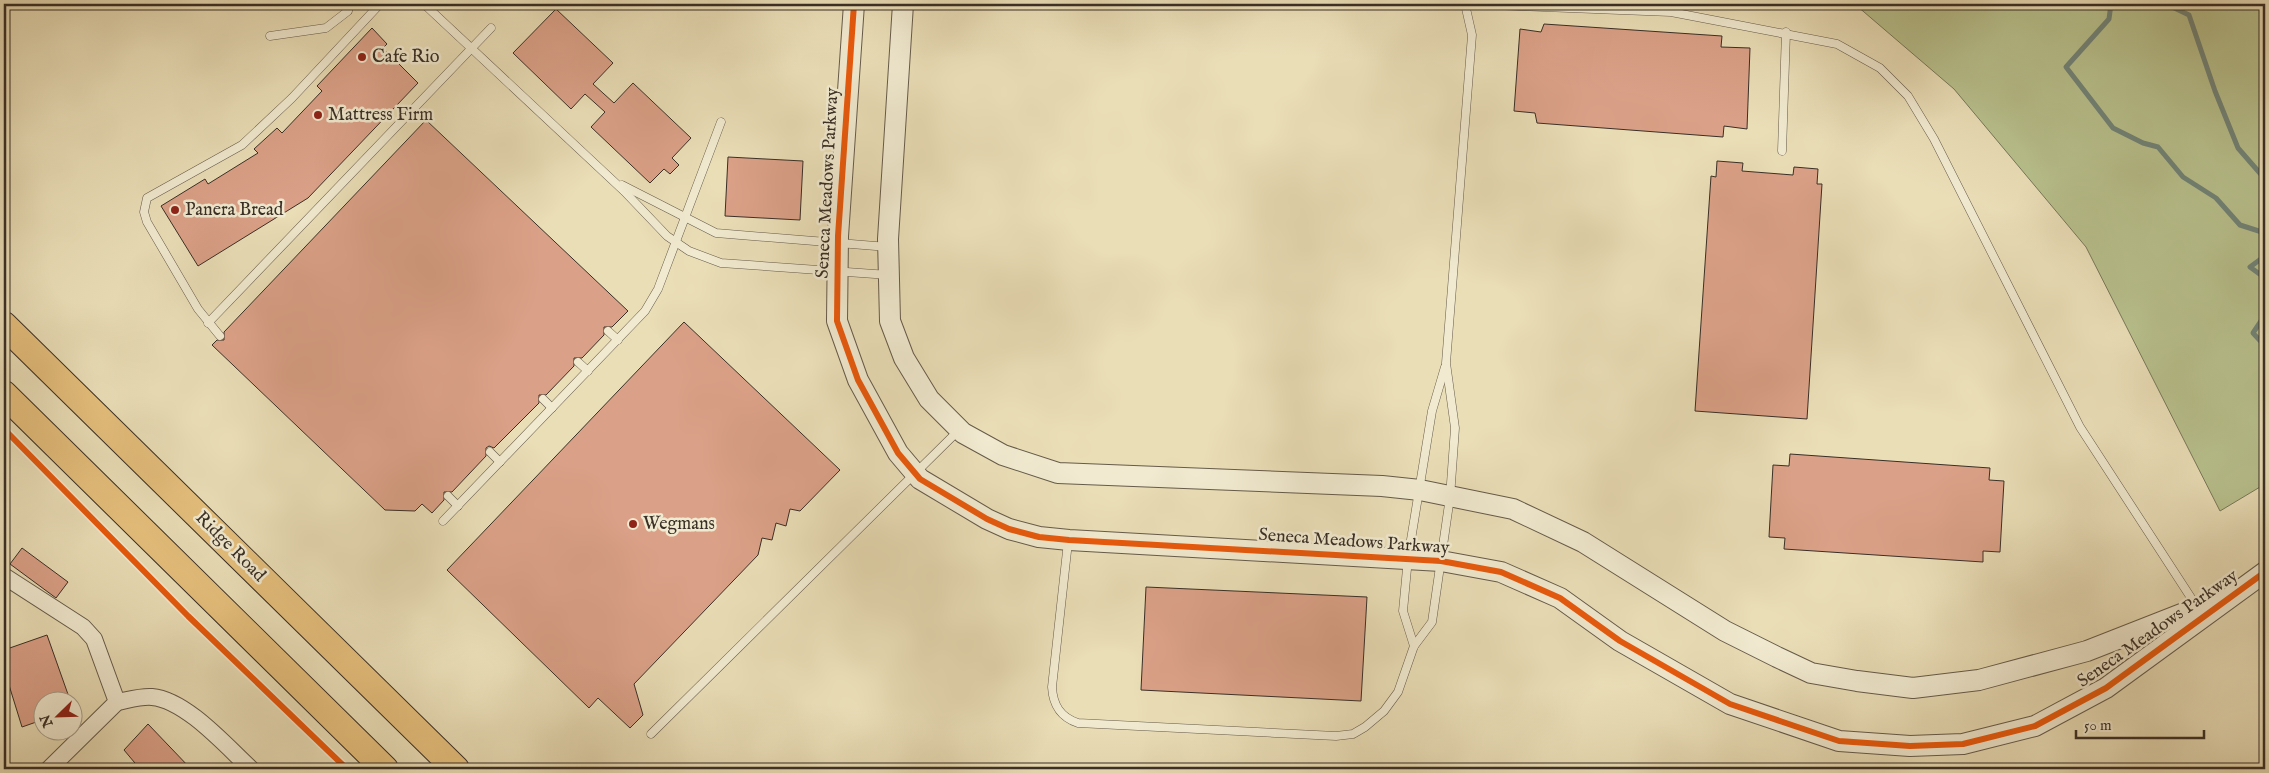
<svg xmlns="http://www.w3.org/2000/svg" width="2269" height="773" font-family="'IM FELL English',serif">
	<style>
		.green { fill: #b8c18d; stroke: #78785a }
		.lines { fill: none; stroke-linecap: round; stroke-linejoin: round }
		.stream { stroke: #728478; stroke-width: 5 }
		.building { fill: #dba188; stroke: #392f26 }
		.service-casing { stroke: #655b4a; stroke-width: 9 }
		.minor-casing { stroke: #655b4a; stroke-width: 18 }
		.tertiary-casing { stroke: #655b4a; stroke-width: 22 }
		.trunk-casing { stroke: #392f26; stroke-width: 28 }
		.service { stroke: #f1ead0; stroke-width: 8 }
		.minor { stroke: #f1ead0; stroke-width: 16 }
		.tertiary { stroke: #f1ead0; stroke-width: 20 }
		.trunk { stroke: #e5bf7c; stroke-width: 26 }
		.cycleway-casing { stroke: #f1ead0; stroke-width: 9 }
		.cycleway { stroke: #e8590c; stroke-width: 6 }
		.poi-dot { fill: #8f2418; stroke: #f1ead0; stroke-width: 2 }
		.labels { text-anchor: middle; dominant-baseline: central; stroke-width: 5; stroke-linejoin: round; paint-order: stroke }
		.poi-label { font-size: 18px; fill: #392f26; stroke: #f1ead0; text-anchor: start }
		.street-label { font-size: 18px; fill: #392f26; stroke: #f1ead0 }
	</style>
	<rect width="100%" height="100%" fill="#eadeb7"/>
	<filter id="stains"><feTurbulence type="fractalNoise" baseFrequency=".004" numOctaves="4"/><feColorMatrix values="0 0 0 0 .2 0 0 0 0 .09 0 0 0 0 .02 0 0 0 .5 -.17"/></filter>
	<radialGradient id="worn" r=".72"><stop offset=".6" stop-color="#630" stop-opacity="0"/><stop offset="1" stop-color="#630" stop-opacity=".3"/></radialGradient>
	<polygon class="green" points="1845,4 2265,4 2265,484 2220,511 2086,247 1954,89 1857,6"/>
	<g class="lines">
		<g class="stream">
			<polyline points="2111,4 2109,19 2066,67 2113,128 2143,143 2158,147 2183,177 2216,198 2240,225 2265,233"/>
			<polyline points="2166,4 2189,15 2215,91 2238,148 2265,179"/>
			<polyline points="2265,256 2250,267 2265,278"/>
			<polyline points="2265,315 2253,333 2265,346"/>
		</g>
	</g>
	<g class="building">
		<polygon points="556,9 613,63 593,84 614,103 633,83 691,138 672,158 679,165 670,174 664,169 650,183 591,127 605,112 585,94 571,109 513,53"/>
		<polygon points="1544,24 1722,36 1721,47 1750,48 1747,129 1724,126 1723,137 1537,123 1535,113 1514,111 1520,29 1541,32"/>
		<polygon points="372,28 387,44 383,48 418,83 308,198 198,266 161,206 205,179 208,184 258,153 254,149 277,128 282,133 322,91 317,86"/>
		<polygon points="426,120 628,311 612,327 604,327 604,335 582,358 574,358 574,366 546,395 539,395 539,403 494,448 489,446 486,448 486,456 452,492 444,492 444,500 432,513 422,504 415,511 385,510 212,345 217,340 224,340 224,332"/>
		<polygon points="728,157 803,161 800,220 725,216"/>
		<polygon points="1717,161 1743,163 1742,171 1793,175 1794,167 1818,169 1817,184 1822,184 1807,419 1695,411 1711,176 1716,177"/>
		<polygon points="684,322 840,470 800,511 790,509 786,526 776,523 772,540 762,538 758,555 634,684 643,715 630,728 598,698 589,708 447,570"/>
		<polygon points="1790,454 1990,468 1989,480 2004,481 2000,552 1983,551 1983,562 1784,549 1785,538 1769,537 1773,465 1789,466"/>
		<polygon points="22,548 68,582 56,598 10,564"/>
		<polygon points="1146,587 1367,597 1361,701 1141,690"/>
		<polygon points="47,635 70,700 42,700 42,720 22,727 4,669 4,650"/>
		<polygon points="148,724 191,769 140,769 124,750"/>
	</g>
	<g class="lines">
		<g class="service-casing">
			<g id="service">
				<polyline points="424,4 624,191 667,236 689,251 721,263 889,275"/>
				<polyline points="1465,4 1671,12 1837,44 1880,68 1908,96 1934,139 2080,427 2197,607"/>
				<polyline points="270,36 326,28 348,11 349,4"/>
				<polyline points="1782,151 1786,32"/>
				<polyline points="622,185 716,233 888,247"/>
				<polyline points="208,323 491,28"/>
				<polyline points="608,331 618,340"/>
				<polyline points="220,336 198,309 147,222 144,212 147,198 242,145 292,98 380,4"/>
				<polyline points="578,362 588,371"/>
				<polyline points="543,399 552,408"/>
				<polyline points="490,452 500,462"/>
				<polyline points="448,496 458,506"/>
				<polyline points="443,521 645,311 658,289 721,122"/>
				<path d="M 1068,542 L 1052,687 C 1053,705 1060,717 1078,723 L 1336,736 L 1353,734 L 1365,727 L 1384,711 L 1398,692 L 1414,646 L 1432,622 L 1450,497 L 1455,428 L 1446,363 L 1472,35 L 1465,4"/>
				<polyline points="1414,646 1403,611 1408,558 1432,411 1445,367"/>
				<polyline points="651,734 959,430"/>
			</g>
		</g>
		<g class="minor-casing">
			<g id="minor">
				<polyline points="4,576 83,627 94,639 117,702 49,769"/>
				<path d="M 117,702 C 128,700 141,696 152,697 C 186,700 226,746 251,769"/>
			</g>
		</g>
		<g class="tertiary-casing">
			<g id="tertiary">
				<polyline points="854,4 838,236 837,321 858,380 898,453 920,479 987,519 1009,529 1039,537 1069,540 1441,561 1501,572 1560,598 1620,641 1730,704 1839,741 1910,746 1963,744 2035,726 2106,688 2265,572"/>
				<polyline points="903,4 888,239 890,321 904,358 929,399 963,433 1003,455 1058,473 1382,486 1420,490 1513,509 1583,542 1725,631 1777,657 1811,673 1857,681 1913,688 1979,680 2087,651 2212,602"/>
			</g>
		</g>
		<g class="trunk-casing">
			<g id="trunk">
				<polyline points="4,325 456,769"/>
				<polyline points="4,394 385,769"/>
			</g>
		</g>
		<use href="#service" class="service"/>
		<use href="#minor" class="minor"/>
		<use href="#tertiary" class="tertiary"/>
		<use href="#trunk" class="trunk"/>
		<g class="cycleway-casing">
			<g id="cycleway">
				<polyline points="854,4 838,236 837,321 858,380 898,453 920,479 987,519 1009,529 1039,537 1069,540 1441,561 1501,572 1560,598 1620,641 1730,704 1839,741 1910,746 1963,744 2035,726 2106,688 2265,572"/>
				<polyline points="4,429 188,616 347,769"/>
			</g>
		</g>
		<use href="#cycleway" class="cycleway"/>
	</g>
	<g class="poi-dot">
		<circle cx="362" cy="57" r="5"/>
		<circle cx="318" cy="115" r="5"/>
		<circle cx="175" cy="210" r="5"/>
		<circle cx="633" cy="524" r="5"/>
	</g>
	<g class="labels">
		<g class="poi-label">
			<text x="372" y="57">Cafe Rio</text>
			<text x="328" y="115">Mattress Firm</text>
			<text x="185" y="210">Panera Bread</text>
			<text x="643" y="524">Wegmans</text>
		</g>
		<g class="street-label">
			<text transform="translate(828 183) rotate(-87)">Seneca Meadows Parkway</text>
			<text transform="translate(1354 542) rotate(4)">Seneca Meadows Parkway</text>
			<text transform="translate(230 547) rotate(45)">Ridge Road</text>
			<text transform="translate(2158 629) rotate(-35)">Seneca Meadows Parkway</text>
		</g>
	</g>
	<rect width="2269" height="773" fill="none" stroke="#eadeb7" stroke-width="20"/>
	<rect x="5" y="5" width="2259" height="763" fill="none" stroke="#392f26" stroke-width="2.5"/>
	<rect x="10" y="10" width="2249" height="753" fill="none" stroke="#392f26"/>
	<g transform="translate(58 716) rotate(247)"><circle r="24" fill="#f1ead0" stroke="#a79f8c"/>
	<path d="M0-4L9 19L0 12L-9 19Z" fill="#8f2418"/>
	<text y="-8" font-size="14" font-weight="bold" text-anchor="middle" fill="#392f26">N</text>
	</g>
	<path d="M2076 730v8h128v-8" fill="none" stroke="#392f26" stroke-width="2.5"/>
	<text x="2084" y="730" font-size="15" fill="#392f26" stroke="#f1ead0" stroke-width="4" paint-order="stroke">50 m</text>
	<rect width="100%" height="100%" filter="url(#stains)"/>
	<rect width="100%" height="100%" fill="url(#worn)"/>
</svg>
